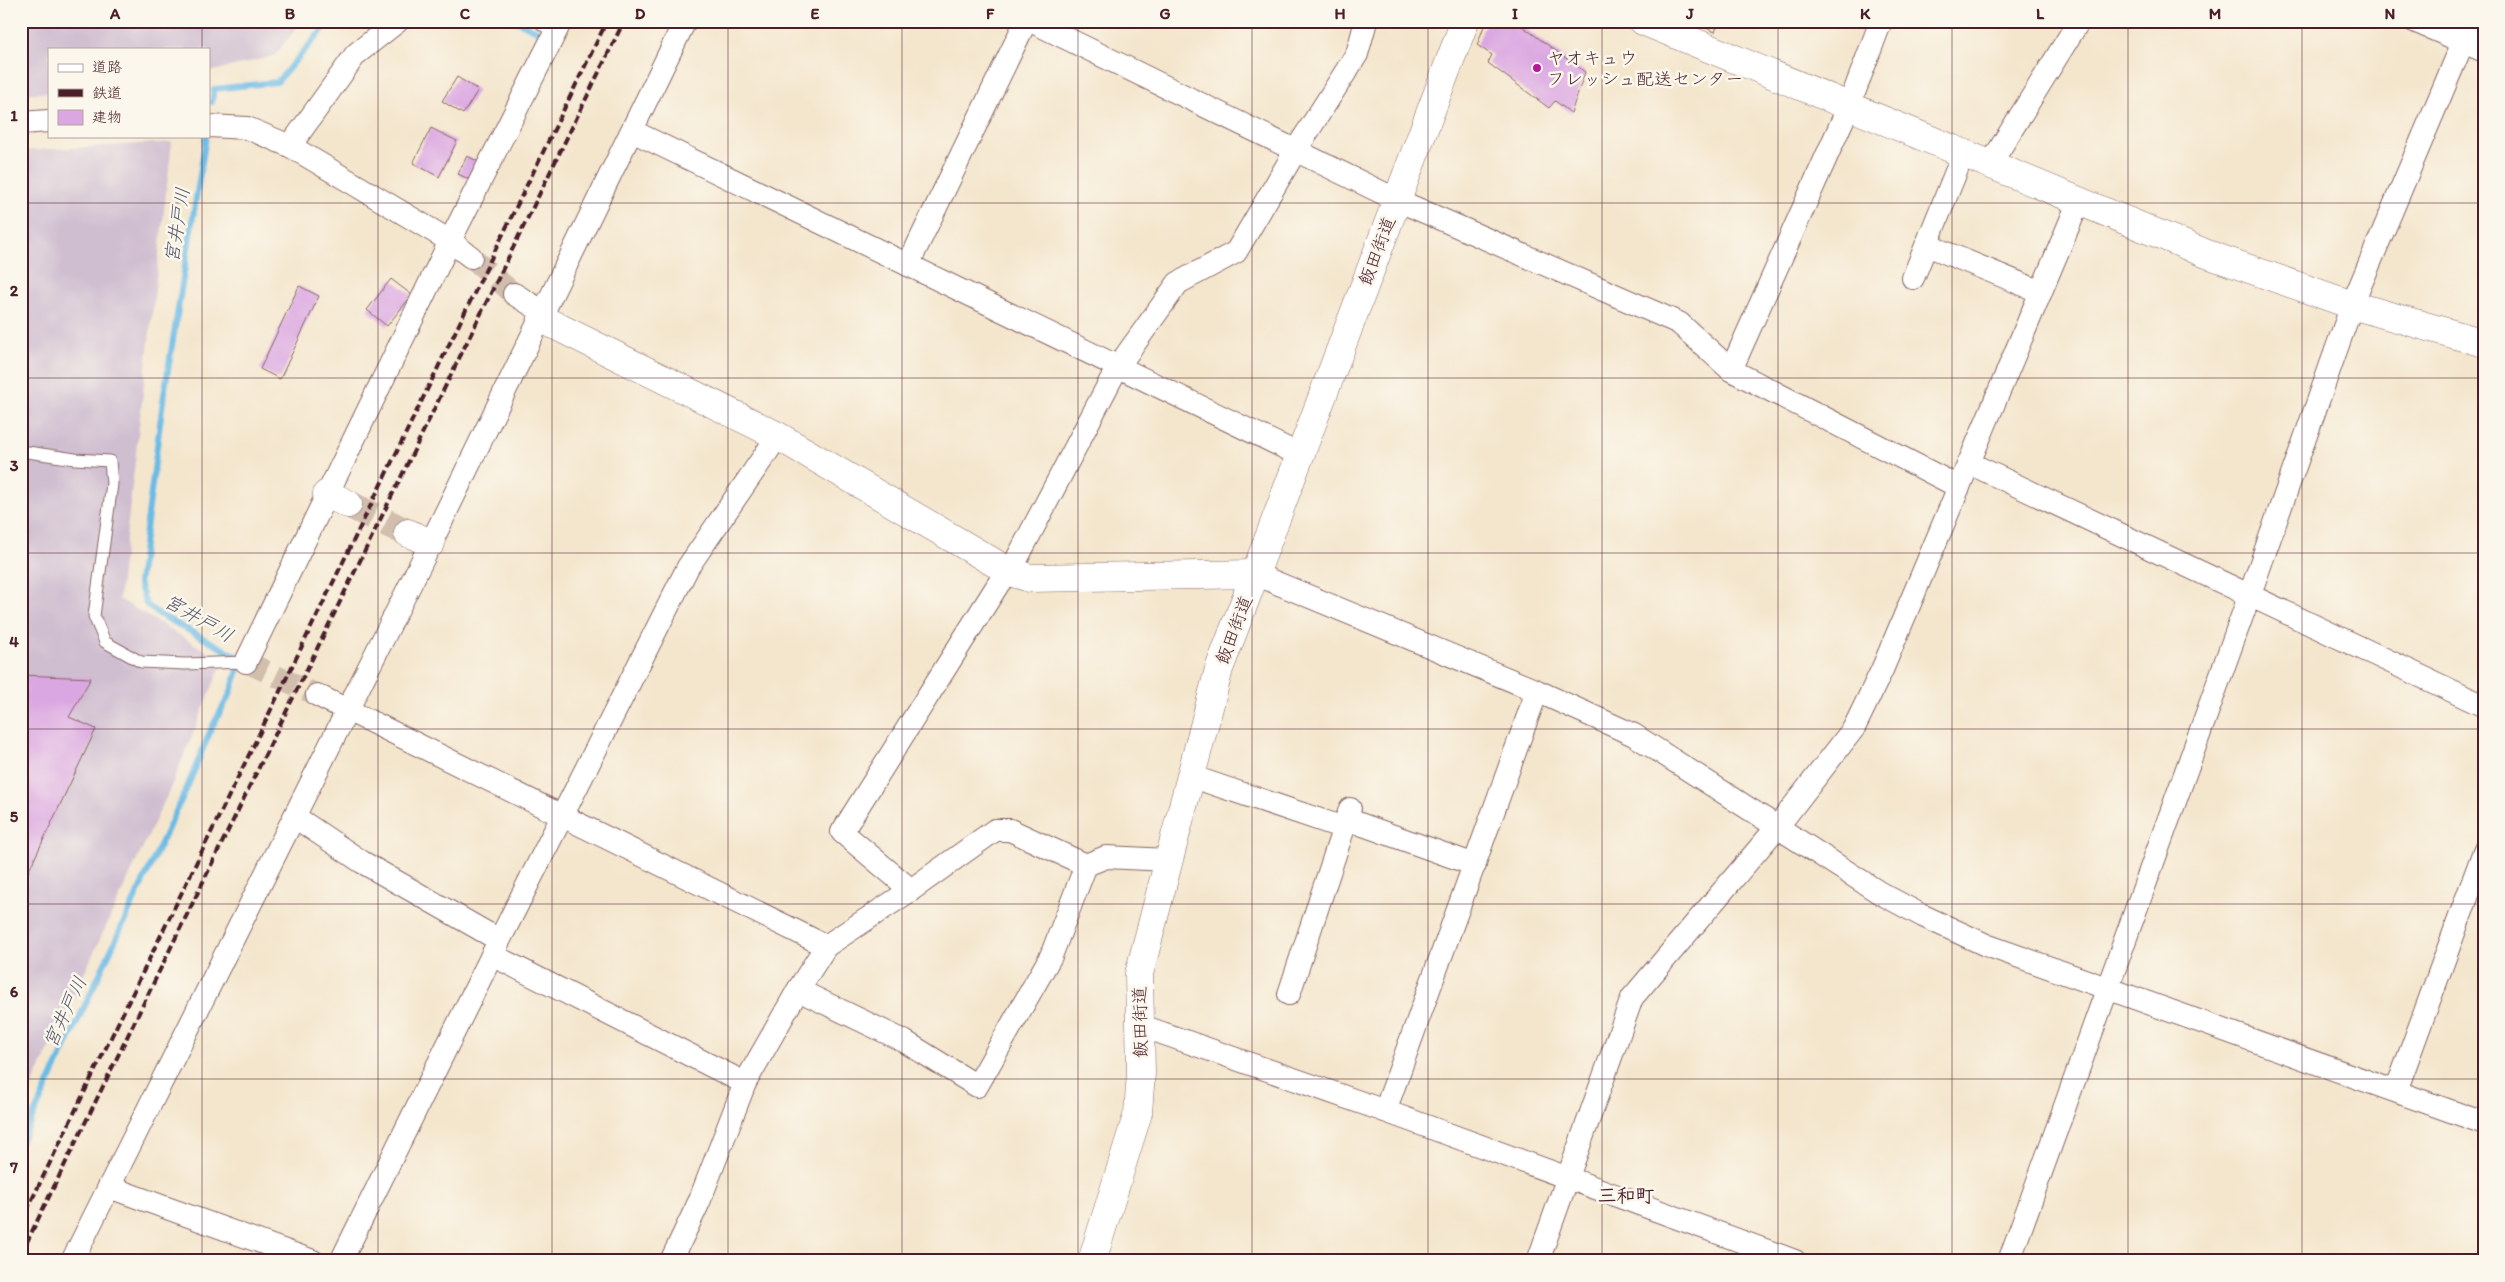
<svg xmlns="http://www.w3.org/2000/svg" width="2505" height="1282" font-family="Itim,'Klee One',sans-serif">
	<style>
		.industrial { fill: #cfbdd0 }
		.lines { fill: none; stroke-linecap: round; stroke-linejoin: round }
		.stream { stroke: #6bbbe6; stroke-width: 6 }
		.building { fill: #dba7e2 }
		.minor-tunnel { stroke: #d2bead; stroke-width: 22; stroke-dasharray: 22 11; stroke-linecap: butt }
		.tertiary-tunnel { stroke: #d2bead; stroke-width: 28; stroke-dasharray: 28 14; stroke-linecap: butt }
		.service-casing { stroke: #866564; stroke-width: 13 }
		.minor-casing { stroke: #866564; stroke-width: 24 }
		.tertiary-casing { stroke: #866564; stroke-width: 29 }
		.service { stroke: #fff; stroke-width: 11 }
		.minor { stroke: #fff; stroke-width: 22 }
		.tertiary { stroke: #fff; stroke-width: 28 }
		.rail { stroke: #4a1f2b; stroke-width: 4; stroke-dasharray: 8 4; stroke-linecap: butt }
		.grid { fill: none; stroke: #4a1f2b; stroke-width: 1; stroke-opacity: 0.55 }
		.poi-dot { fill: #b5179e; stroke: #fbf7ec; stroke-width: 2 }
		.labels { text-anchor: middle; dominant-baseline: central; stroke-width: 5; stroke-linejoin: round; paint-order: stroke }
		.poi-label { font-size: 18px; fill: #4a1f2b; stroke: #fbf7ec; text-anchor: start }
		.street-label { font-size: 18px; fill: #4a1f2b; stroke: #fbf7ec }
		.water-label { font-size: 19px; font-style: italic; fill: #56566c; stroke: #fbf7ec }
		.neighbourhood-label { font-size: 19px; font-weight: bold; fill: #4a1f2b; stroke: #fbf7ec }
		.neatline { fill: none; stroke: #4a1f2b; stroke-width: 2 }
		.grid-label { font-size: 16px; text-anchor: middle; font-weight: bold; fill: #4a1f2b }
	</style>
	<rect width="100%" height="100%" fill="#fbf7ec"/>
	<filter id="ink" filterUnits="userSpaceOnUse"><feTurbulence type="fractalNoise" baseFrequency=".02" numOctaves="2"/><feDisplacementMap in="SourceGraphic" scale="10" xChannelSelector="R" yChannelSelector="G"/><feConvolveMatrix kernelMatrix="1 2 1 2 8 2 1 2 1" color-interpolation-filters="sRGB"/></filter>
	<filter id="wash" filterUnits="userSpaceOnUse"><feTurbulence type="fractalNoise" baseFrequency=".0096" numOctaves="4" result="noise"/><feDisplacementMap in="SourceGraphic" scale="20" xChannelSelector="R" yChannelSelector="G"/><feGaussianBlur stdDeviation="1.12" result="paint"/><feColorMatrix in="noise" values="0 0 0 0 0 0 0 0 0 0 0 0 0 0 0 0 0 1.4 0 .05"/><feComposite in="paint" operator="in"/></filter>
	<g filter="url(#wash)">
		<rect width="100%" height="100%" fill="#f4e6cd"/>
		<g class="industrial">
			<polygon points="21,21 302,21 274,56 209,72 209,49 49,49 49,92 21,94"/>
			<polygon points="172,142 119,599 223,661 170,789 21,1109 21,151"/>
		</g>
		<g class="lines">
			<g class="stream">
				<polyline points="516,21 539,32"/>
				<polyline points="212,102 214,89 277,82 330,21"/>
				<polyline points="21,1142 186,790 212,727 230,694 240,665 236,656 157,613 146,604 139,583 163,401 206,137"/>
			</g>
		</g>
		<g id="blocks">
			<g class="building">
				<polygon points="1486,21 1515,21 1585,72 1571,113 1555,101 1549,108 1488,63 1492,55 1477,45"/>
				<polygon points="1690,21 1719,21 1715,32"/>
				<polygon points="457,77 478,90 463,114 442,101"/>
				<polygon points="431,128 457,141 439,177 413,163"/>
				<polygon points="467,156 483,164 475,182 458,174"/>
				<polygon points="391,279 412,295 387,326 367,310"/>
				<polygon points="299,286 319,296 280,379 260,369"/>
				<polygon points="21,675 91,678 69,717 96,729 21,887"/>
			</g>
		</g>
	</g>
	<g filter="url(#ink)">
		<use href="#blocks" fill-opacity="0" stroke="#866564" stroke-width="1"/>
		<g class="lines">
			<g class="minor-tunnel">
				<polyline points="471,257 514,294"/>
				<polyline points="246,662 317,695"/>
			</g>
			<polyline class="tertiary-tunnel" points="348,504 408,533"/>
			<g class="service-casing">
				<polyline id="service" points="21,451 75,459 110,461 112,484 94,616 105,642 141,662 185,664 246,662"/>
			</g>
			<g class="minor-casing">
				<g id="minor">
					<polyline points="1031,21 1397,200 1679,323 1731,370 1959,487"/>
					<polyline points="2414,21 2484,51"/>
					<polyline points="21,123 49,121"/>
					<polyline points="209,126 247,128 290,146 450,241 471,257"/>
					<polyline points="632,131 1300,455"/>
					<polyline points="290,146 356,54 398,21"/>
					<polyline points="1991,163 2079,21"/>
					<polyline points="1927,245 2041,292"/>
					<polyline points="908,265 1026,21"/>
					<polyline points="1913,278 1964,152"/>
					<polyline points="514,294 545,313"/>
					<polyline points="1731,370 1849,106 1881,21"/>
					<polyline points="1969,463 2484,706"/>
					<polyline points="1255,574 1537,691 1634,735 1880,893 1923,916 1986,945 2484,1123"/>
					<polyline points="246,662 450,241 558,27 546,21"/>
					<polyline points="317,695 826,946"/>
					<polyline points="1190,776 1344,828"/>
					<polyline points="295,817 362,862 499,940"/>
					<polyline points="1346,819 1475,865"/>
					<polyline points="911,890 842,832 999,583 1010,572 1117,368 1178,283 1236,252 1296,150 1357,54 1366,21"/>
					<polyline points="492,955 745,1083"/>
					<polyline points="798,990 904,1041 977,1086 1051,956 1086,865"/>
					<polyline points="1289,994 1350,809"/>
					<polyline points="1139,1025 1385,1111 1795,1261"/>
					<polyline points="2396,1091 2484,851"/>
					<polyline points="1385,1111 1537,691"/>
					<polyline points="109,1187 313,1261"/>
					<polyline points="72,1261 431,543 685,21"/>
					<polyline points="341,1261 492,955 688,567 778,436"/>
					<polyline points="671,1261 699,1202 745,1083 798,990 826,946 911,890 995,830 1010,830 1086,865 1106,857 1168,860"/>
					<polyline points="1538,1261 1632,998 1778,826 1854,728 1882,670 2079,201"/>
					<polyline points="2009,1261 2250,594 2352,305 2472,21"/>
				</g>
			</g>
			<g class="tertiary-casing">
				<g id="tertiary">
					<polyline points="1643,21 2207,254 2352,305 2484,343"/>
					<polyline points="542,319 778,436 1010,572 1030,578 1255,574"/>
					<polyline points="327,494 348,504"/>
					<polyline points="408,533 431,543"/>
					<polyline points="1092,1261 1138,1113 1141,1073 1139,974 1219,669 1465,21"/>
				</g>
			</g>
			<use href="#service" class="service"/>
			<use href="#minor" class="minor"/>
			<use href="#tertiary" class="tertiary"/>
			<g class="rail">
				<polyline points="21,1222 607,21"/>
				<polyline points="21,1254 624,21"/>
			</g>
		</g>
	</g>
	<path class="grid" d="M 202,21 L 202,49M 378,21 L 378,1261M 552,21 L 552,1261M 728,21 L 728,1261M 902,21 L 902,1261M 1078,21 L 1078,1261M 1252,21 L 1252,1261M 1428,21 L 1428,1261M 1602,21 L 1602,1261M 1778,21 L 1778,1261M 1952,21 L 1952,1261M 2128,21 L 2128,1261M 2302,21 L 2302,1261M 202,136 L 202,1261M 21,203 L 2484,203M 21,378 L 2484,378M 21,553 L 2484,553M 21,729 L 2484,729M 21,904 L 2484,904M 21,1079 L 2484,1079"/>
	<circle class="poi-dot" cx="1537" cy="68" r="5"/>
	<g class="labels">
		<g class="poi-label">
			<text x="1547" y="58">ヤオキュウ<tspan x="1547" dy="21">フレッシュ配送センター</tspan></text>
		</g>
		<g class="street-label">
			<text transform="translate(1377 251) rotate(-69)">飯田街道</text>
			<text transform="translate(1234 630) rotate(-69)">飯田街道</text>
			<text transform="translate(1140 1022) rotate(-91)">飯田街道</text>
		</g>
		<g class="water-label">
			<text transform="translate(177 225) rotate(-81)">宮井戸川</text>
			<text transform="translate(199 618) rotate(30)">宮井戸川</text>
			<text transform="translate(65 1012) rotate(-65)">宮井戸川</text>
		</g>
		<g class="neighbourhood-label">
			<text x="1626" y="1195">三和町</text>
		</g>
	</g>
	<rect width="2505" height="1282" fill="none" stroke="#fbf7ec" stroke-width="55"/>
	<rect x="48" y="48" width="162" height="90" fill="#fbf7ec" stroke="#b4a19f"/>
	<rect x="58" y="64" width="25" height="8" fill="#ffffff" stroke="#b4a19f"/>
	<text x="92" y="72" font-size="15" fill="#4a1f2b">道路</text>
	<rect x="58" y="89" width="25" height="8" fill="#4a1f2b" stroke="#b4a19f"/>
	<text x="92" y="98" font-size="15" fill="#4a1f2b">鉄道</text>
	<rect x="58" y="110" width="25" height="15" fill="#dba7e2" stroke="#b4a19f"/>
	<text x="92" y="122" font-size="15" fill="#4a1f2b">建物</text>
	<rect x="28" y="28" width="2450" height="1226" class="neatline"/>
	<g class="grid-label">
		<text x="115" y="19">A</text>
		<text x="290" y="19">B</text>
		<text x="465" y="19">C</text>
		<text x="640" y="19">D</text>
		<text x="815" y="19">E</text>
		<text x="990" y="19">F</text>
		<text x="1165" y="19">G</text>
		<text x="1340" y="19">H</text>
		<text x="1515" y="19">I</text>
		<text x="1690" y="19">J</text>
		<text x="1865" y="19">K</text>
		<text x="2040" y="19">L</text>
		<text x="2215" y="19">M</text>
		<text x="2390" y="19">N</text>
		<text x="14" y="121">1</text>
		<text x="14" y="296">2</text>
		<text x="14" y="471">3</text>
		<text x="14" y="647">4</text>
		<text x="14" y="822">5</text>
		<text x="14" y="997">6</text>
		<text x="14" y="1173">7</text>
	</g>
</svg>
